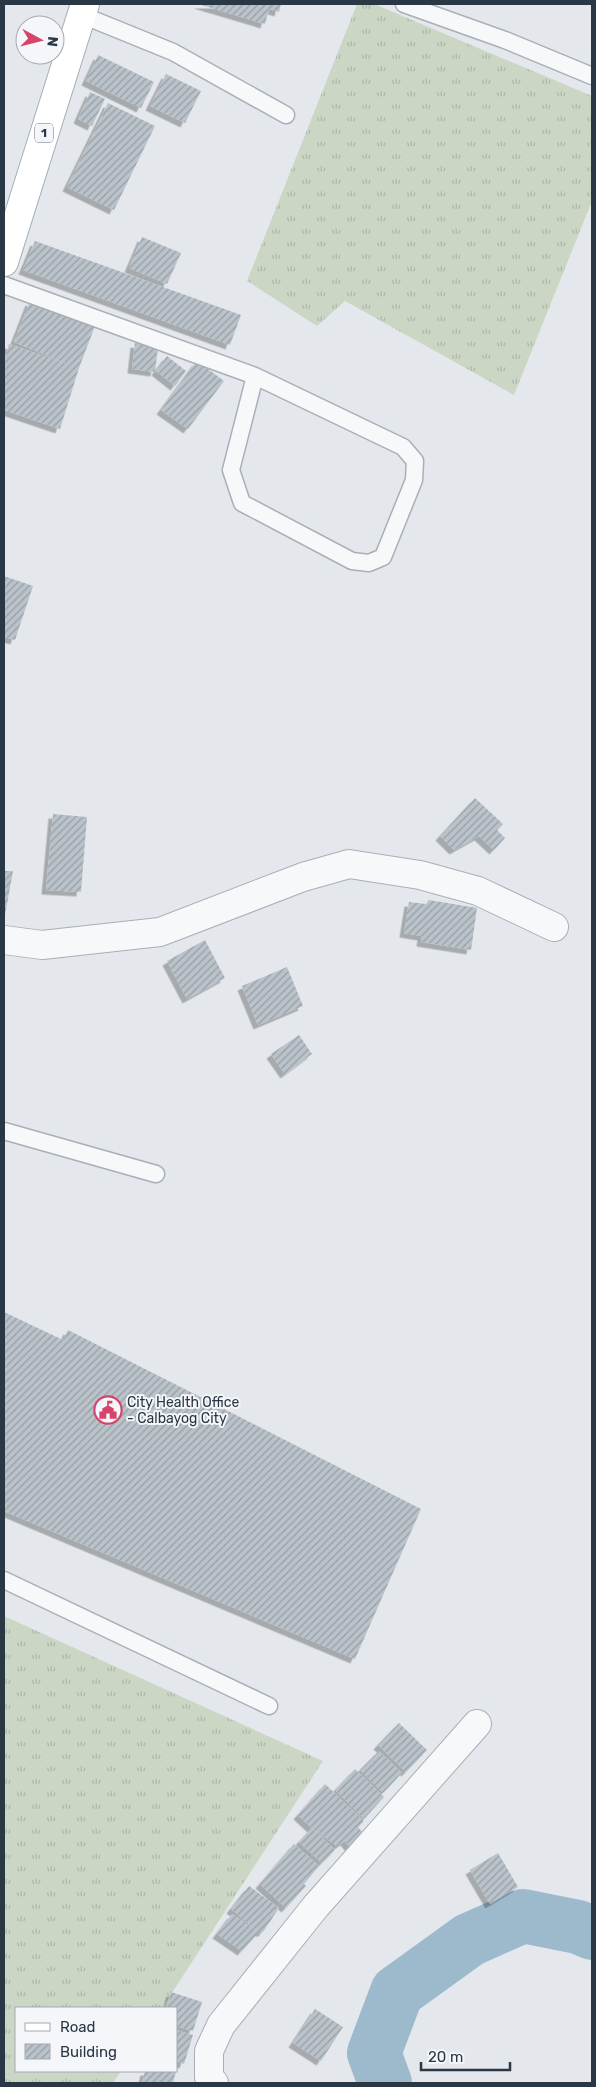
<svg xmlns="http://www.w3.org/2000/svg" width="596" height="2087" font-family="Rubik,sans-serif">
	<style>
		.grass { fill: url(#grass-tufts) }
		.lines { fill: none; stroke-linecap: round; stroke-linejoin: round }
		.river { stroke: #9dbacd; stroke-width: 54 }
		.building { fill: url(#building-hatch); filter: url(#shadow) }
		.lane-casing { stroke: #a8afb7; stroke-width: 19 }
		.street-casing { stroke: #a8afb7; stroke-width: 30 }
		.primary-casing { stroke: #a2aeb8; stroke-width: 30 }
		.lane { stroke: #f7f8fa; stroke-width: 16 }
		.street { stroke: #f7f8fa; stroke-width: 28 }
		.primary { stroke: #fff; stroke-width: 28 }
		.labels { text-anchor: middle; dominant-baseline: central; stroke-width: 4; stroke-linejoin: round; paint-order: stroke }
		.shield { fill: #f4f6f9; stroke: #67707b; stroke-width: 1 }
		.shield-label { font-size: 12px; font-weight: bold; fill: #2a3745 }
		.poi-label { font-size: 14px; fill: #2a3745; stroke: #f4f6f9; text-anchor: start }
	</style>
	<defs>
		<pattern id="grass-tufts" width="24" height="20" patternUnits="userSpaceOnUse" patternTransform="scale(1.25)"><rect width="24" height="20" fill="#cbd6c4"/><path d="M3 7l-1-3M5 7V3M7 7l1-3M15 17l-1-3M17 17v-4M19 17l1-3" fill="none" stroke="#aeb8aa"/></pattern>
		<pattern id="building-hatch" width="6" height="6" patternUnits="userSpaceOnUse" patternTransform="scale(1.25)"><rect width="6" height="6" fill="#bac2ca"/><path d="M-1 1l2-2M0 6l6-6M5 7l2-2" fill="none" stroke="#979ea6"/></pattern>
		<filter id="shadow"><feDropShadow dx="-4.5" dy="4.5" stdDeviation="0" flood-color="#0004"/></filter>
	</defs>
	<rect width="100%" height="100%" fill="#e4e8ec"/>
	<g class="grass">
		<polygon points="357,4 374,4 592,96 592,201 514,395 345,301 317,326 247,281"/>
		<polygon points="4,1616 323,1761 162,2008 16,2008 16,2071 121,2071 113,2083 4,2083"/>
	</g>
	<g class="lines">
		<polyline class="river" points="385,2083 374,2053 397,1992 469,1940 523,1916 578,1927 592,1933"/>
	</g>
	<g class="building">
		<polygon points="198,4 281,4 279,12 269,9 265,24"/>
		<polygon points="98,55 154,82 141,108 86,81"/>
		<polygon points="166,74 201,91 185,123 150,106"/>
		<polygon points="90,92 105,99 92,126 78,119"/>
		<polygon points="108,103 155,126 114,210 67,187"/>
		<polygon points="142,237 181,253 167,284 129,268"/>
		<polygon points="35,241 241,315 230,345 23,270"/>
		<polygon points="30,301 95,326 79,368 60,429 4,410 4,361 9,344 73,366 14,342"/>
		<polygon points="135,343 158,347 155,372 132,369"/>
		<polygon points="167,356 186,371 175,386 156,371"/>
		<polygon points="197,361 224,381 188,429 161,410"/>
		<polygon points="4,576 33,586 15,640 4,637"/>
		<polygon points="475,798 503,824 497,830 505,838 494,850 479,836 454,850 440,836"/>
		<polygon points="53,814 87,817 81,892 46,890"/>
		<polygon points="4,871 13,871 5,915 4,915"/>
		<polygon points="429,900 477,908 471,950 421,942 422,936 404,933 409,902 426,904"/>
		<polygon points="205,940 225,978 187,999 167,961"/>
		<polygon points="287,967 303,1006 258,1025 242,986"/>
		<polygon points="299,1035 312,1054 285,1074 271,1054"/>
		<polygon points="4,1312 63,1340 68,1330 421,1509 355,1659 4,1511"/>
		<polygon points="399,1723 427,1750 406,1772 378,1745"/>
		<polygon points="379,1751 402,1773 383,1793 360,1770"/>
		<polygon points="355,1769 384,1797 364,1819 335,1790"/>
		<polygon points="325,1784 364,1821 358,1827 363,1833 350,1847 345,1841 337,1846 312,1828 298,1815"/>
		<polygon points="312,1828 335,1850 322,1863 299,1842"/>
		<polygon points="294,1844 319,1866 304,1884 306,1886 286,1908 260,1884"/>
		<polygon points="498,1853 518,1887 490,1904 470,1870"/>
		<polygon points="249,1886 279,1908 263,1932 259,1932 242,1951 217,1934 232,1914 258,1931 231,1909"/>
		<polygon points="171,1992 202,2002 193,2031 176,2026 176,2008 166,2008"/>
		<polygon points="315,2009 343,2027 321,2061 293,2043"/>
		<polygon points="176,2030 193,2035 184,2064 176,2061"/>
		<polygon points="145,2071 176,2071 173,2083 142,2083"/>
	</g>
	<g class="lines">
		<g class="lane-casing">
			<g id="lane">
				<polyline points="404,4 505,40 592,76"/>
				<polyline points="82,15 173,52 286,115"/>
				<polyline points="4,285 255,376 403,447 415,461 414,480 383,557 369,563 352,561 242,503 231,470 255,376"/>
				<polyline points="4,1131 156,1174"/>
				<polyline points="4,1580 269,1706"/>
			</g>
		</g>
		<g class="street-casing">
			<g id="street">
				<polyline points="4,940 42,945 160,932 303,877 349,864 420,875 478,891 554,927"/>
				<polyline points="214,2083 209,2077 209,2051 221,2025 316,1906 477,1724"/>
			</g>
		</g>
		<g class="primary-casing">
			<polyline id="primary" points="4,262 85,4"/>
		</g>
		<use href="#lane" class="lane"/>
		<use href="#street" class="street"/>
		<use href="#primary" class="primary"/>
	</g>
	<defs>
		<g id="civic-ring" transform="scale(1.4375)"><circle r="9.5" fill="#f4f6f9" stroke="#d5456b" stroke-width="1.5"/><path d="M-.6-6.5H3V-4.5H.6V-3L4-1V1h2V6H-6V1h2V-1L-.6-3ZM-1.2 2.5V6h2.4V2.5Z" fill="#d5456b"/></g>
	</defs>
	<g fill-rule="evenodd">
		<use href="#civic-ring" x="108" y="1410"/>
	</g>
	<g class="labels">
		<rect class="shield" x="35" y="123.5" width="18" height="19" rx="4"/>
		<g class="shield-label">
			<text x="44" y="133">1</text>
		</g>
		<g class="poi-label">
			<text x="127" y="1402">City Health Office<tspan x="127" dy="16">- Calbayog City</tspan></text>
		</g>
	</g>
	<rect width="596" height="2087" fill="none" stroke="#2a3745" stroke-width="10"/>
	<rect x="15" y="2007" width="162" height="65" fill="#f4f6f9" stroke="#a3aab1"/>
	<rect x="25" y="2023" width="25" height="8" fill="#ffffff" stroke="#a3aab1"/>
	<text x="60" y="2032" font-size="15" fill="#2a3745">Road</text>
	<rect x="25" y="2044" width="25" height="15" fill="url(#building-hatch)" stroke="#a3aab1"/>
	<text x="60" y="2057" font-size="15" fill="#2a3745">Building</text>
	<g transform="translate(40 40) rotate(97)"><circle r="24" fill="#f4f6f9" stroke="#a3aab1"/>
	<path d="M0-4L9 19L0 12L-9 19Z" fill="#d5456b"/>
	<text y="-8" font-size="14" font-weight="bold" text-anchor="middle" fill="#2a3745">N</text>
	</g>
	<path d="M421 2062v8h89v-8" fill="none" stroke="#2a3745" stroke-width="2.5"/>
	<text x="428" y="2062" font-size="15" fill="#2a3745" stroke="#f4f6f9" stroke-width="4" paint-order="stroke">20 m</text>
</svg>
